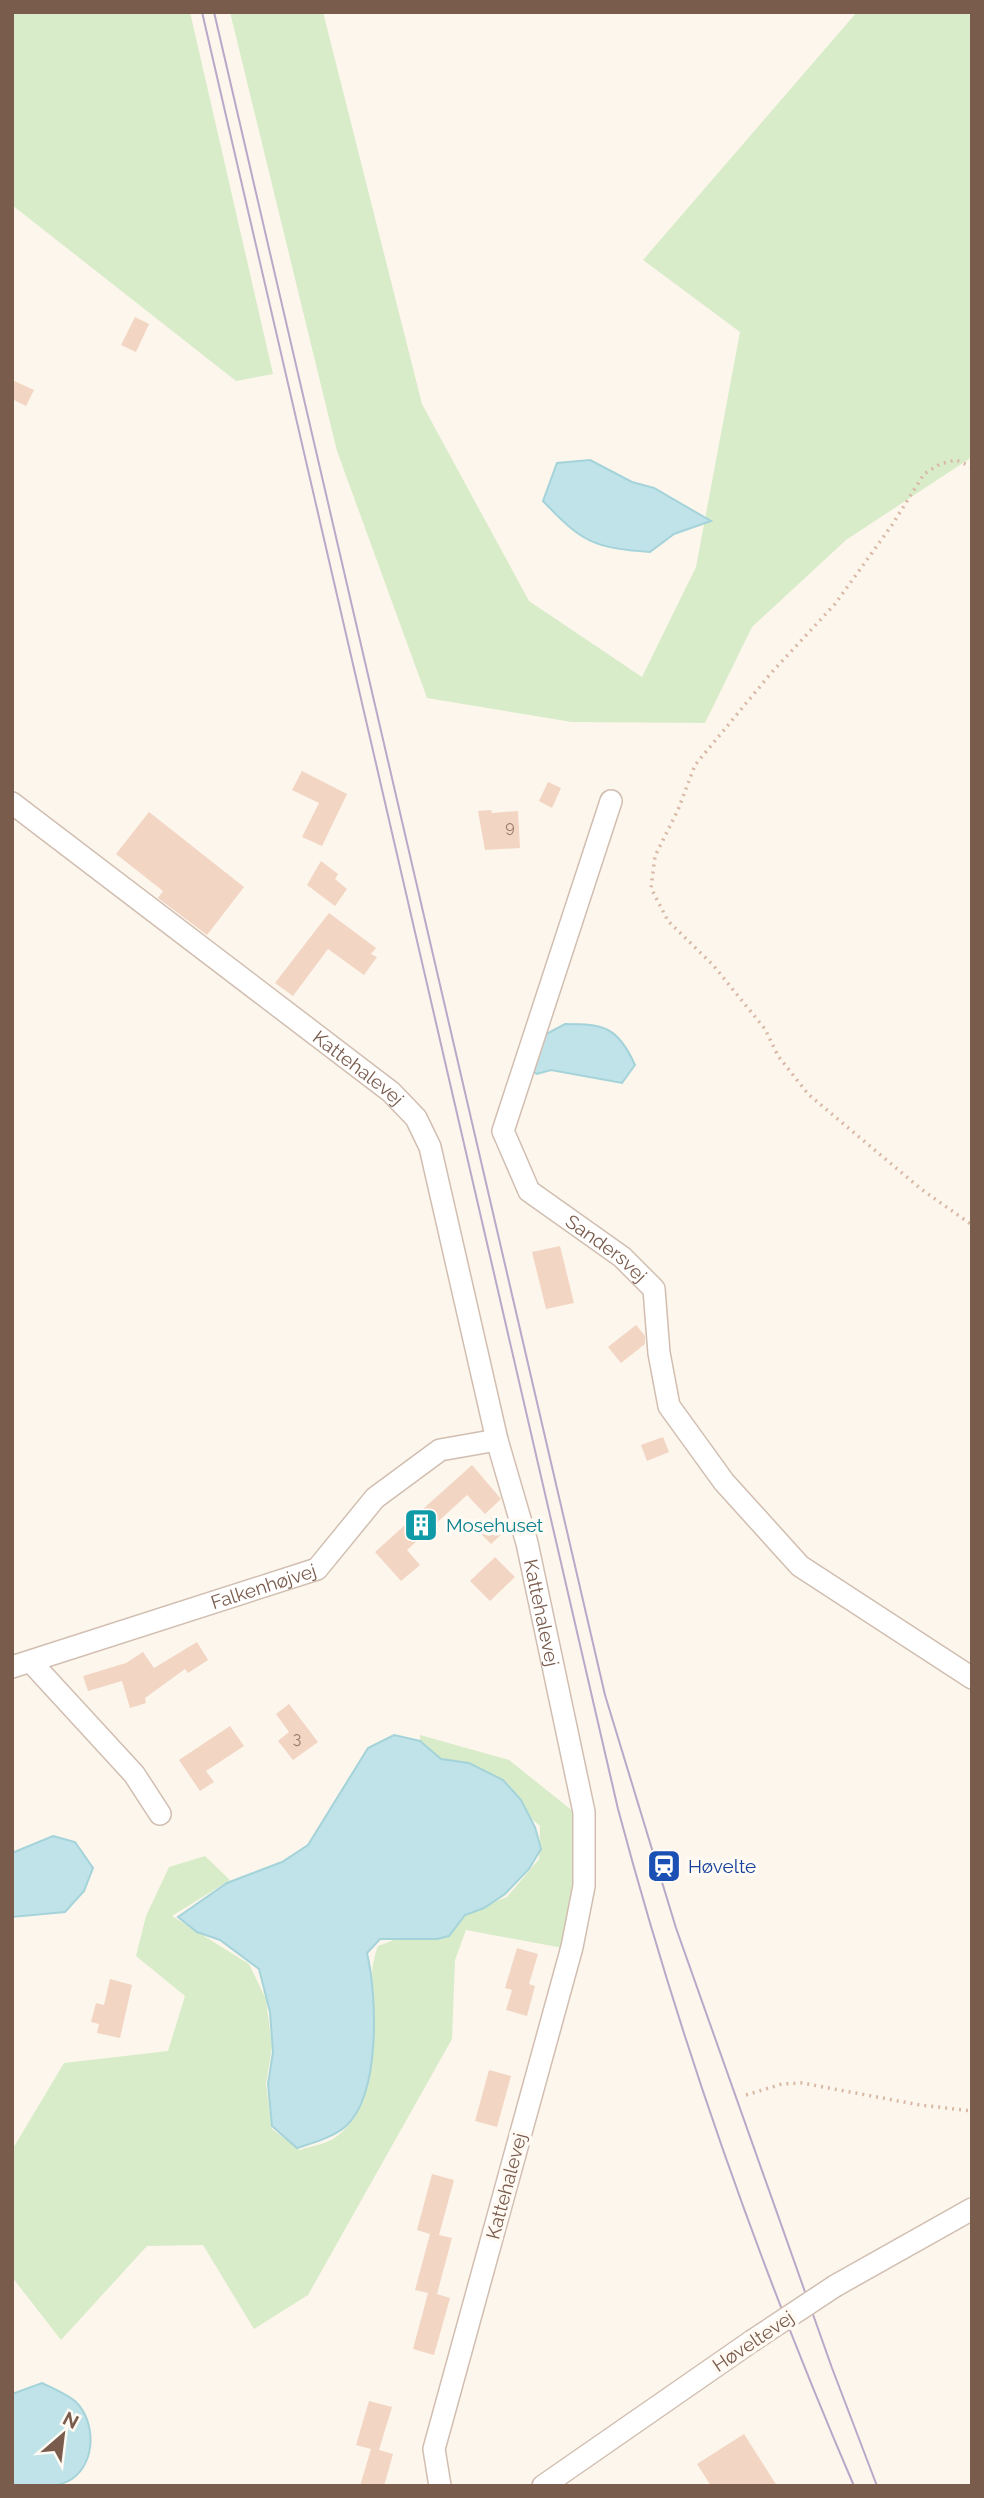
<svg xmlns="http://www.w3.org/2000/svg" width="984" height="2498" font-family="Raleway,sans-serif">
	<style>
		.green { fill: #d8ecc9 }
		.water { fill: #bfe3e8; stroke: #a5d3da; stroke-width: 2 }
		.building { fill: #f3d5c3 }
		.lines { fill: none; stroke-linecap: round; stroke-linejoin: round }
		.minor-casing { stroke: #d1beb0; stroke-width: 24 }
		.path { stroke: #d9b8a5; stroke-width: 3.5; stroke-dasharray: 2 5; stroke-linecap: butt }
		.minor { stroke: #fff; stroke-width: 21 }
		.tram { stroke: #b9a8c9; stroke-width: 2 }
		.minor-bridge-casing { stroke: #d1beb0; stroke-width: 24; stroke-linecap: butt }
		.minor-bridge { stroke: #fff; stroke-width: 21 }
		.labels { text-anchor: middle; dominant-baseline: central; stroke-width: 7; stroke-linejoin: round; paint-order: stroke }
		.number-label { font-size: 16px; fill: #987a6a }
		.street-label { font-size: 19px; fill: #7a5c4d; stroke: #fffaf3 }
		.culture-label { font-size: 19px; fill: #0d838f; stroke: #fffaf3; text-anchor: start }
		.transit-label { font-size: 19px; fill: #164399; stroke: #fffaf3; text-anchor: start }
	</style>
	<rect width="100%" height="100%" fill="#fdf6ec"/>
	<g class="green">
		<polygon points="12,12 190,12 273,374 236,381 12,205"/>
		<polygon points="230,12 323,12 422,404 529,601 642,677 696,567 740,332 643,260 857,12 972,12 972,457 846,540 752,627 705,723 572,722 427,698 337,451"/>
		<path d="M 420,1735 L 509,1760 L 589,1824 L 563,1948 L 466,1930 L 455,1960 L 452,2039 L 308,2295 L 254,2329 L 203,2245 L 147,2246 L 61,2340 L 12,2277 L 12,2150 L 64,2063 L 168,2051 L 185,1996 L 136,1956 L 146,1916 L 169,1867 L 205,1856 L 230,1880 L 172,1916 L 249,1964 L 266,1999 L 272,2047 L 266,2084 L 272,2129 L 300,2150 C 310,2146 327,2144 336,2137 C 396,2092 356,2003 378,1946 L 507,1897 L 539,1859 L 540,1826 L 469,1766 L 421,1759 Z"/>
	</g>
	<g class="water">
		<path d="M 590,460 L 632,482 L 654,488 L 711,521 L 674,534 L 650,552 C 593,548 582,542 543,501 L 557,463 Z"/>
		<path d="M 565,1024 C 604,1024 618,1027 635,1065 L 622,1083 L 551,1070 L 537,1074 L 529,1070 L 537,1039 Z"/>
		<path d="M 394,1735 L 420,1741 L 441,1759 L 469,1763 L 503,1780 L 521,1800 L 535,1827 L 541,1849 L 529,1869 L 505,1894 L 484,1908 L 465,1915 L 449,1936 L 437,1939 L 380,1939 L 367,1953 C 377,1995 381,2094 346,2126 C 334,2137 312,2143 297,2148 L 272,2126 L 268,2084 L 273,2052 L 270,2012 L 259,1969 L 220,1940 L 197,1932 L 178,1917 L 227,1883 L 282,1862 L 308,1845 L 368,1748 Z"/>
		<polygon points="53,1836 75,1842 93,1868 84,1891 65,1912 12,1917 12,1853"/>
		<path d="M 42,2383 C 52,2388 67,2394 76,2402 C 96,2422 96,2462 72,2479 C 55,2490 31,2486 12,2486 L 12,2394 Z"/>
	</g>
	<g class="building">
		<polygon points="135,317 149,324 136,352 121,345"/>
		<polygon points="12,380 34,390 26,406 12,399"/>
		<polygon points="302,771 347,794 322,846 302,837 319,803 292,790"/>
		<polygon points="548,782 561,788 552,808 539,801"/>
		<polygon points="491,810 492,813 518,811 520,848 485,850 478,811"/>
		<polygon points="149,812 244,887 207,935 158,898 163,891 116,854"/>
		<polygon points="321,861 338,874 335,879 347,889 335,906 307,885"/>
		<polygon points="329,913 376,948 371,954 377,957 364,975 328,949 293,996 275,983"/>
		<polygon points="560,1246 574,1303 546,1309 532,1252"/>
		<polygon points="636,1325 645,1336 645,1344 621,1363 608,1347"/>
		<polygon points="663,1437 669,1452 647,1461 641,1445"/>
		<polygon points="472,1465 501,1499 485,1514 467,1495 407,1550 420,1565 401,1581 375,1552"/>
		<polygon points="491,1518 504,1532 491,1544 478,1531"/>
		<polygon points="495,1557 515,1577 490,1601 470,1581"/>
		<polygon points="197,1642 208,1660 188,1673 185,1669 145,1698 146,1703 130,1708 122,1681 88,1691 83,1676 126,1663 143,1652 154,1668"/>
		<polygon points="289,1704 318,1742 293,1760 278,1741 289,1732 276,1714"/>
		<polygon points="230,1726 244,1746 206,1771 214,1782 200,1791 179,1760"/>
		<polygon points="517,1948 538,1954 529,1984 535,1986 527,2016 506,2010 512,1990 505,1988"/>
		<polygon points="110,1979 132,1985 120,2038 97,2033 99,2024 91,2022 96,2003 104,2005"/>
		<polygon points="489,2070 511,2076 497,2127 475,2121"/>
		<polygon points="432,2174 454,2180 439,2235 452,2238 437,2294 450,2298 434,2355 413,2349 428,2293 415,2290 430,2234 417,2230"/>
		<polygon points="369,2401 392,2407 379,2450 393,2454 384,2486 360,2486 371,2449 356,2445"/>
		<polygon points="744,2434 777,2486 711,2486 697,2464"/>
	</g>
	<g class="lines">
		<g class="minor-casing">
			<g id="minor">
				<path id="s1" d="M 611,801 L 503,1131 L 529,1191 L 622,1257 L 654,1289 L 659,1353 L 669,1406 L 724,1482 L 800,1566 L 972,1678"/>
				<path id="s2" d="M 12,803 L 391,1092 L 416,1118 L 430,1147 L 497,1440 L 527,1543 L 584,1812 L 584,1886 L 572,1947 L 434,2449 L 440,2486"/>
				<polyline points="31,1662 134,1774 160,1814"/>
				<path id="s3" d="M 12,1667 L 317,1569 L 375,1498 L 440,1450 L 497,1440"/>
				<polyline points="835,2286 972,2209"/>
				<polyline points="543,2486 752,2341"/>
			</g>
		</g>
		<g class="path">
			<polyline points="972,467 956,460 940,464 924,474 892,525 835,604 772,672 695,765 678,810 655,856 651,888 668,921 713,965 765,1029 778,1056 808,1094 921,1189 972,1225"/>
			<polyline points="746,2095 782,2084 802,2083 920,2105 972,2111"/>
		</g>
		<use href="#minor" class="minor"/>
		<g class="tram">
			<path d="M 202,12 L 618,1809 C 680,2041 759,2265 854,2486"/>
			<polyline points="214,12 605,1695 676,1928 832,2368 877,2486"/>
		</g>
		<g class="minor-bridge-casing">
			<polyline id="minor-bridge" points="752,2341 835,2286"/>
		</g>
		<use href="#minor-bridge" class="minor-bridge"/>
	</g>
	<defs>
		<g id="building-square" transform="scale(1.75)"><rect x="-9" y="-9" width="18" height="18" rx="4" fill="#0f9aa8" stroke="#fffaf3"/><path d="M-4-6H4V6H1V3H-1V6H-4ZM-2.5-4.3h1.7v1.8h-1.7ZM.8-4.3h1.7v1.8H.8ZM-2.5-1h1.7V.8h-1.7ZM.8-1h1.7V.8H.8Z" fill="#fff"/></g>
		<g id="station-square" transform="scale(1.75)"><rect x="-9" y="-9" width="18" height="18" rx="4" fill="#1a4fb4" stroke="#fffaf3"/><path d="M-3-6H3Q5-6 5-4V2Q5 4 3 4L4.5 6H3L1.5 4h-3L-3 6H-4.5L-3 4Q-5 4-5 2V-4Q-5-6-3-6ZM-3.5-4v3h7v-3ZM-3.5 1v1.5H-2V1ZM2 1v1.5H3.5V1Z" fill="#fff"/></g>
	</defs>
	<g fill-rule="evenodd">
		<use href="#building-square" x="421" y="1525"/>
		<use href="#station-square" x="664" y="1866"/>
	</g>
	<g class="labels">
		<g class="number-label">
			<text x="510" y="826">9</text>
			<text x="297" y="1738">3</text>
		</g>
		<g class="street-label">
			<text stroke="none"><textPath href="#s2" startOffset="436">Kattehalevej</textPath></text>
			<text stroke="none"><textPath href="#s1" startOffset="509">Sandersvej</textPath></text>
			<text stroke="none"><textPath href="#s3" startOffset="264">Falkenhøjvej</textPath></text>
			<text stroke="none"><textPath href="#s2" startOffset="1024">Kattehalevej</textPath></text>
			<text transform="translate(506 2186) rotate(-75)">Kattehalevej</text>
			<text transform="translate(753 2341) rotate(-34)">Høveltevej</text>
		</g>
		<g class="culture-label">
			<text x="446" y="1525">Mosehuset</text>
		</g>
		<g class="transit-label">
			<text x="688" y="1866">Høvelte</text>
		</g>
	</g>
	<rect width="984" height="2498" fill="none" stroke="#7a5c4d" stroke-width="28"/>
	<g transform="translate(63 2435) rotate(28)" stroke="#fffaf3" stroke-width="5" paint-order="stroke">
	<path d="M0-5L12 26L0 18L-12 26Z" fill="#7a5c4d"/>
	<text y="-10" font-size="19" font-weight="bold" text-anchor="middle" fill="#7a5c4d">N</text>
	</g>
</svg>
